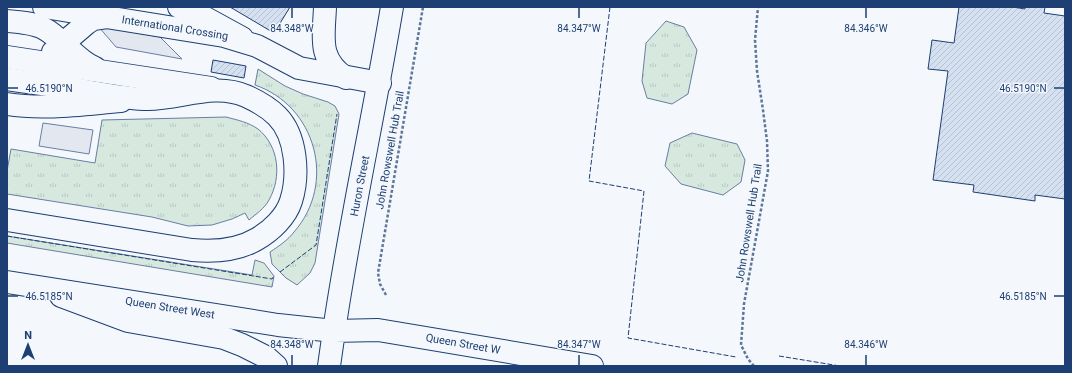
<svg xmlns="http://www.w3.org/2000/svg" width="1072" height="373" font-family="Roboto,sans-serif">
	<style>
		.grass { fill: url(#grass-tufts); stroke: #687fa3 }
		.parking { fill: #e3e8f0; stroke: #687fa3 }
		.building { fill: url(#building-hatch); stroke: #1d3f73 }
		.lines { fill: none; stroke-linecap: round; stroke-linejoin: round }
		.minor-casing { stroke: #1d3f73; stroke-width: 24 }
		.major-casing { stroke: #1d3f73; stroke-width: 24 }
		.highway-casing { stroke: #1d3f73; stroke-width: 24 }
		.path { stroke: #5e769c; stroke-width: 2.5; stroke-dasharray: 3 2; stroke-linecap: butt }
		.minor { stroke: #f4f7fb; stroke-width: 22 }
		.major { stroke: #f4f7fb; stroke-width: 22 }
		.highway { stroke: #f4f7fb; stroke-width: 22 }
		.fence { stroke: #1d3f73; stroke-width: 1; stroke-dasharray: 5 2; stroke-linecap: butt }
		.ticks { fill: none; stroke: #1d3f73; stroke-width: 1.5 }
		.labels { text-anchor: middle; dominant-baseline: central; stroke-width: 3; stroke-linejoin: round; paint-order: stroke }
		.street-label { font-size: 11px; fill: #1d3f73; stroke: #f4f7fb }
		.ticks-label { font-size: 10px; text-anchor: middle; fill: #1d3f73; stroke: #f4f7fb; stroke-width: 3; stroke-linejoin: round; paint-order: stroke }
	</style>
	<defs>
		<pattern id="grass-tufts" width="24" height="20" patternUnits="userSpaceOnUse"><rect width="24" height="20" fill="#d7e8df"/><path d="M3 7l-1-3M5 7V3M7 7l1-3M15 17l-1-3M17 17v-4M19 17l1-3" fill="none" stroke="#b8c8c3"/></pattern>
		<pattern id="building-hatch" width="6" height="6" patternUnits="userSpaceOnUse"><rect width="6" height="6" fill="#d5e0f0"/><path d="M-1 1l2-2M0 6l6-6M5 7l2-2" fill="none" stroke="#b6c1d1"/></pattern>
	</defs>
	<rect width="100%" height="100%" fill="#f4f7fb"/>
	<g class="grass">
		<polygon points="666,21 684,27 697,50 688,94 672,104 647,98 642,81 646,43"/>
		<path d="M 258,69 L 285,86 L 303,94 L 328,102 L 335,106 L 339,114 L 315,263 L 310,273 L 297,285 L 286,278 L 272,264 L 270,252 C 279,246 288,240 294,232 C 337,183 316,106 255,85 Z"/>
		<path d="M 226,117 C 237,120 248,122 258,129 C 279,146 282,177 269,200 C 264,209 256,214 249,220 L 245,213 L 232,219 L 212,225 L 188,226 L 152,217 L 7,194 L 7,171 L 11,149 L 95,163 L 102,120 Z"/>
		<polygon points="692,133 737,144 745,160 741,182 723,195 681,184 665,166 670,143"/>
		<polygon points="7,236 252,275 255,260 264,263 274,276 272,287 7,243"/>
	</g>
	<g class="parking">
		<polygon points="98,26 160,37 182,59 116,47"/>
		<polygon points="43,123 93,130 89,154 39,146"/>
	</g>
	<g class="building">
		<polygon points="230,7 290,7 274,33"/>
		<polygon points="959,7 1013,7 1025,9 1025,7 1045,7 1044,13 1065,16 1065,199 1035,195 1035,201 973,192 974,185 933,180 948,71 928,69 932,40 954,43"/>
		<polygon points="213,60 246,66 244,78 211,72"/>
	</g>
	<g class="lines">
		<g class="minor-casing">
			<g id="minor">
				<polyline points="179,7 200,15 242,38"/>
				<path d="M 325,7 C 324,36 317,59 346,78"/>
				<path d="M 7,21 C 19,22 33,23 43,28 C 63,38 75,60 95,68"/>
				<polyline points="53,52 87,23 93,19 107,17"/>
				<polyline points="7,57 211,88"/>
				<path d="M 7,104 C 45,110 84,104 121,101"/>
			</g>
		</g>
		<g class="major-casing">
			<g id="major">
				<polyline points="61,296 128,321 224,338 242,345 266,357 276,366"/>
				<polyline points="329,366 334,331 378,330 592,366"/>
			</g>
		</g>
		<g class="highway-casing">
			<g id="highway">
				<polyline points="44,7 224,36 257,46 299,68 380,83"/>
				<path d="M 7,79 C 35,83 63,87 91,92 C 109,95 129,99 148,99 C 181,99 214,82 246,96 C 257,101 268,107 277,116 C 297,136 299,176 291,201 C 286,217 271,231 257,239 C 237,251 214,252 192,250 L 7,220"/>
				<path d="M 7,282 L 278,325 L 334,331 C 350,222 374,115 392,7"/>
			</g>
		</g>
		<g class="path">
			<polyline points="386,295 380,284 378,273 423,7"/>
			<polyline points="754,366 748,359 741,345 744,304 768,171 767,141 763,110 757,71 755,40 758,7"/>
		</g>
		<use href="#minor" class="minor"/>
		<use href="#major" class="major"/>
		<use href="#highway" class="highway"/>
		<g class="fence">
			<polyline points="610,7 589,181 644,191 628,338 736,357"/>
			<polyline points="7,236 272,279 274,276"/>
			<polyline points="280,272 316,245 337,114"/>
			<polyline points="779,356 840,366"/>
		</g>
	</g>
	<path class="ticks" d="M 292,8 L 292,18M 579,8 L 579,18M 866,8 L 866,18M 8,88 L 18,88M 1054,88 L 1064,88M 8,296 L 18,296M 1054,296 L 1064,296M 292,355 L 292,365M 579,355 L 579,365M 866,355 L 866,365"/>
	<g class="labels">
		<g class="street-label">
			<text transform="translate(175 28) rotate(9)">International Crossing</text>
			<text transform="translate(390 150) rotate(-80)">John Rowswell Hub Trail</text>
			<text transform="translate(360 186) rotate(-79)">Huron Street</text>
			<text transform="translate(749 223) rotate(-81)">John Rowswell Hub Trail</text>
			<text transform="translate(170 308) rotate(9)">Queen Street West</text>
			<text transform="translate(463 344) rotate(10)">Queen Street W</text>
		</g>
	</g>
	<g class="ticks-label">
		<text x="292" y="32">84.348°W</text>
		<text x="579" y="32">84.347°W</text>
		<text x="866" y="32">84.346°W</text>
		<text x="49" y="92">46.5190°N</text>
		<text x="1023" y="92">46.5190°N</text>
		<text x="49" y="300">46.5185°N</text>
		<text x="1023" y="300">46.5185°N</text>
		<text x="292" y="348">84.348°W</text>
		<text x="579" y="348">84.347°W</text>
		<text x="866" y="348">84.346°W</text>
	</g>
	<rect width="1072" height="373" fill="none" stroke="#1d3f73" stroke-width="16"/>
	<g transform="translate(28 345)" stroke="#f4f7fb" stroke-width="3" paint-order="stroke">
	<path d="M0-3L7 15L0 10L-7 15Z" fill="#1d3f73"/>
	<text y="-6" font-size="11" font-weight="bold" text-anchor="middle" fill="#1d3f73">N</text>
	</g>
</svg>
